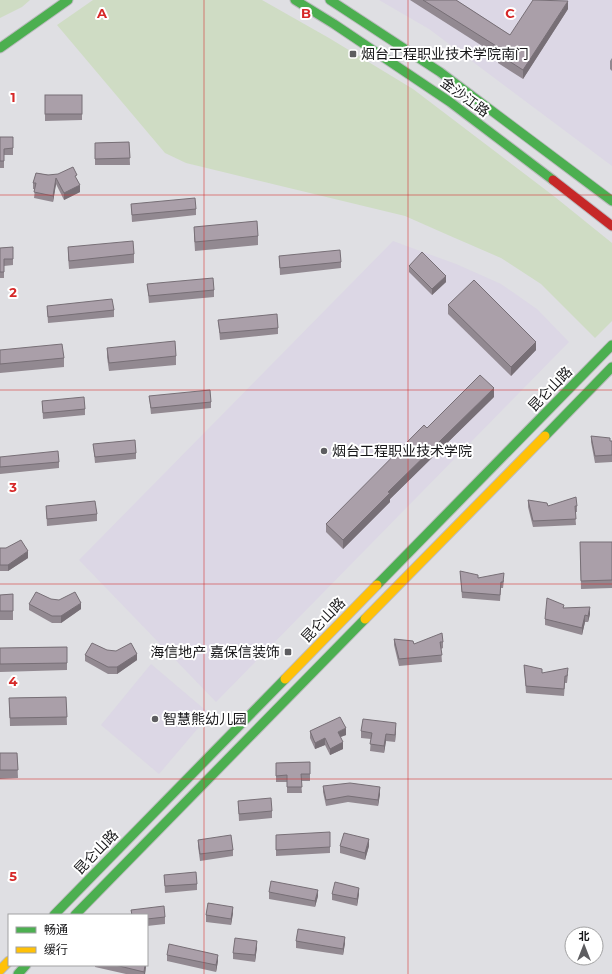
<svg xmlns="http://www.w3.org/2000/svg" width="612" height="974" font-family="Montserrat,'Noto Sans SC',sans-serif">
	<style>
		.education { fill: #dcd7e5 }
		.green { fill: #cfdcc4 }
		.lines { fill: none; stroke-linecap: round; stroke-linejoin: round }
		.fast-casing { stroke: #bbbbbe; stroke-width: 11 }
		.slow-casing { stroke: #bbbbbe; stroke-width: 11 }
		.jam-casing { stroke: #bbbbbe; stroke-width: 11 }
		.fast { stroke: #4caf50; stroke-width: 9 }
		.slow { stroke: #ffc107; stroke-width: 9 }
		.jam { stroke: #c62828; stroke-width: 9 }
		.wall { fill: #928991 }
		.shaded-wall { fill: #776f76 }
		.building { fill: #aa9fa9; stroke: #776f76 }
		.grid { fill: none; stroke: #d62828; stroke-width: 1; stroke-opacity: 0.55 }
		.poi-dot { fill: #5d5d60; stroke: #fff; stroke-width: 1.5 }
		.labels { text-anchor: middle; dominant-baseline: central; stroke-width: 4; stroke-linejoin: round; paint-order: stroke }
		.poi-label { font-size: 14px; fill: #171719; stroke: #fff; text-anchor: start }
		.street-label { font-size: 14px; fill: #171719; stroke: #fff }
		.grid-label { font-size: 13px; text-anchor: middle; font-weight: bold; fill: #d62828; stroke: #fff; stroke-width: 4; stroke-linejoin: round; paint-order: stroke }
	</style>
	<rect width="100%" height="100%" fill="#dfdfe3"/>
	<g class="education">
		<polygon points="379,0 612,0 612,166 429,29"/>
		<polygon points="393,241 456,264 501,284 537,309 569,342 216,702 79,560"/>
		<polygon points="151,664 210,714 159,774 101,725"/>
	</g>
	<g class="green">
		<polygon points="0,0 30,0 22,7 0,18"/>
		<polygon points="93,0 262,0 329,38 413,89 555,197 612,243 612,321 595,338 541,284 501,258 448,235 405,216 186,163 165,153 57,25"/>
	</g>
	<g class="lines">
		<g class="fast-casing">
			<g id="fast">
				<polyline points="295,0 334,24 450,102 553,180"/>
				<polyline points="330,0 440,72 612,201"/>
				<polyline points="0,48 68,0"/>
				<polyline points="545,436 612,367"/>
				<polyline points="377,585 612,345"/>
				<polyline points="54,915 285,679"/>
				<polyline points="75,915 365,619"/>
				<polyline points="18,974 26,965"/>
			</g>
		</g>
		<g class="slow-casing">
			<g id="slow">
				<polyline points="365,619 545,436"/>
				<polyline points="285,679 377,585"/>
				<polyline points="0,970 9,961"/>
			</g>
		</g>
		<g class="jam-casing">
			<polyline id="jam" points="553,180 612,226"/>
		</g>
		<use href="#fast" class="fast"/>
		<use href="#slow" class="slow"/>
		<use href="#jam" class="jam"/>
	</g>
	<g class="wall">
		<polygon points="410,0 456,0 510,35 568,9 523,79 498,63 498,56"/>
		<polygon points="612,58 612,71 610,69 610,61"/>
		<polygon points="45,95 82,95 82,120 45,121"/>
		<polygon points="0,137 13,137 13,155 4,155 4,168 0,168"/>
		<polygon points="129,142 130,165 95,165 95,143"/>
		<polygon points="36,173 77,179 80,192 64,200 56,184 53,202 34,198 35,189 33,189 33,183"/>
		<polygon points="131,204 196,209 196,215 132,222"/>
		<polygon points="194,227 258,236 258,245 195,251 194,236"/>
		<polygon points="13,247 13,265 4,266 4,278 0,278 0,248"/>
		<polygon points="68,247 134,254 134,263 69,269 68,256"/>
		<polygon points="279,256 341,262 341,268 280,275"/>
		<polygon points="409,266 446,282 432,295 409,272"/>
		<polygon points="147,284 214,290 214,297 149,303"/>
		<polygon points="448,305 536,350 511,376 448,314"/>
		<polygon points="47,306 114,310 114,317 48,323"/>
		<polygon points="218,320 278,328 278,334 220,340"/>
		<polygon points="107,348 176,356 176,365 109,371 107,357"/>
		<polygon points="0,350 64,358 64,367 0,373"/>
		<polygon points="149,396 211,402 211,408 151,414"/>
		<polygon points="494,397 390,499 390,502 343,549 326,532 326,524 427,428"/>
		<polygon points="42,401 85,409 85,415 43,419"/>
		<polygon points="591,436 610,441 612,441 612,462 595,463 591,442"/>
		<polygon points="93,444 136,453 136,459 95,463"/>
		<polygon points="0,457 59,462 59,468 0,474"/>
		<polygon points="528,500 548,506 577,506 577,512 575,512 576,525 533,527 528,507"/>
		<polygon points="46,506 97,514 97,521 47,526"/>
		<polygon points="580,542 612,542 612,588 581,589"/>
		<polygon points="0,548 28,558 8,571 0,571"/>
		<polygon points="460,571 478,578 504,580 503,588 501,588 500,601 462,598"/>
		<polygon points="13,594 13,620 0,620 0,595"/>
		<polygon points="51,599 81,609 61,623 52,623 29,610 29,604"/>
		<polygon points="564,608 590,614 588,622 585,622 582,635 545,625 545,619"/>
		<polygon points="394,639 414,644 443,642 443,648 441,649 442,662 399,666 394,645"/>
		<polygon points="67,647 67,670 0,672 0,648"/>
		<polygon points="107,650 137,660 117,674 108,674 85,661 85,655"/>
		<polygon points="524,665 542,673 568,674 567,683 565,683 564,696 526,693"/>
		<polygon points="66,697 67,725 10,726 9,698"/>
		<polygon points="396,730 395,742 386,741 384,753 370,751 371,739 361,738 361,731"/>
		<polygon points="310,731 346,735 340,737 343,749 330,755 325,745 315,749 310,738"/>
		<polygon points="0,753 17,753 18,778 0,779"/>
		<polygon points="310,762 310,781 301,781 302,793 287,793 287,782 276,782 276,763"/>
		<polygon points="323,786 380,794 378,806 348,802 326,806 323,792"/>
		<polygon points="238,801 272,811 272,818 239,821"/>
		<polygon points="276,835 330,847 330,853 276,856"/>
		<polygon points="198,840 233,850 233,856 200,861 198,846"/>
		<polygon points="340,846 369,846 365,860 340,853"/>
		<polygon points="164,875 197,884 197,890 165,893"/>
		<polygon points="269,892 318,896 315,907 269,899"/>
		<polygon points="332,894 359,894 357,906 332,900"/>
		<polygon points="131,910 165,917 165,924 147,926 147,915 131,915"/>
		<polygon points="233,913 231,925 206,922 206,915"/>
		<polygon points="296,941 345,943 343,955 296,948"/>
		<polygon points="257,947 255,962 233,959 233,953"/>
		<polygon points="167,955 218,961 216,972 167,961"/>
		<polygon points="95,965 146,965 146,966 145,974 126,974 95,967"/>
	</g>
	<g class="shaded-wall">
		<polygon points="568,1 568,9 523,79 523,70"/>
		<polygon points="56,178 56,184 53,202 53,196"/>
		<polygon points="80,185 80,192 64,200 64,193"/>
		<polygon points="446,276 446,282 432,295 432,289"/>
		<polygon points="536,342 536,350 511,376 511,367"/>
		<polygon points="494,388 494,397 390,499 390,502 343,549 343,540 388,492"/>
		<polygon points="28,551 28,558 8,571 8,565"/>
		<polygon points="81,603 81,609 61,623 61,616"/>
		<polygon points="590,607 590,614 588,622 588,616"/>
		<polygon points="585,615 585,622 582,635 582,628"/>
		<polygon points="137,654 137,660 117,674 117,667"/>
		<polygon points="396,723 396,730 395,742 395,735"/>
		<polygon points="346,728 346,735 338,738 338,732"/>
		<polygon points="386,734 386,741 384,753 384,746"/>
		<polygon points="325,738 325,745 315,749 315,743"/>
		<polygon points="343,742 343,749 330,755 330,749"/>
		<polygon points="380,787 380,794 378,806 378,800"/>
		<polygon points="369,839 369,846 365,860 365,853"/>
		<polygon points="359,888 359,894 357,906 357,899"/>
		<polygon points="318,890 318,896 315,907 315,901"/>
		<polygon points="233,907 233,913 231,925 231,919"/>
		<polygon points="345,937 345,943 343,955 343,949"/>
		<polygon points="257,941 257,947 255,962 255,955"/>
		<polygon points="218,955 218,961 216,972 216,965"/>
		<polygon points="145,965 146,965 146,966 145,974 144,974"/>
	</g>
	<g class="building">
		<polygon points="423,0 456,0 510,35 533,0 568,1 523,70 498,54 501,49"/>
		<rect x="45" y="95" width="37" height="19"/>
		<polygon points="0,137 13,137 13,148 4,149 4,161 0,161"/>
		<polygon points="129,142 130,158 95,159 95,143"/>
		<polygon points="73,167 77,175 75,176 80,185 64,193 56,178 53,196 34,192 36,183 33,183 36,173 48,175 58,174"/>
		<polygon points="195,198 196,209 132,215 131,204"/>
		<polygon points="257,221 258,236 195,242 194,227"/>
		<polygon points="133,241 134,254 69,261 68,247"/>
		<polygon points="13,247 13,259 4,259 4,272 0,272 0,248"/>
		<polygon points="340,250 341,262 280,268 279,256"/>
		<polygon points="422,252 446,276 432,289 409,266"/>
		<polygon points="213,278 214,290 149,296 147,284"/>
		<polygon points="474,280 536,342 511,367 448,305"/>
		<polygon points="112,299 114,310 48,317 47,306"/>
		<polygon points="277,314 278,328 220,333 218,320"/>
		<polygon points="175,341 176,356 109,363 107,348"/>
		<polygon points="62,344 64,358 0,364 0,350"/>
		<polygon points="480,375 494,388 388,492 390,493 343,540 326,524 424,425 427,428"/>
		<polygon points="210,390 211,402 151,408 149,396"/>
		<polygon points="84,397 85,409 43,413 42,401"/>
		<polygon points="591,436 610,438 610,441 612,441 612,455 595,456"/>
		<polygon points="135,440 136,453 95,457 93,444"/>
		<polygon points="58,451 59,462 0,467 0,457"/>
		<polygon points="576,497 577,506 575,506 576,519 533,521 528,500 547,503 548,506"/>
		<polygon points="95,501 97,514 47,519 46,506"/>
		<polygon points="21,540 28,551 8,565 0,565 0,548 6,548"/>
		<polygon points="580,542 612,542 612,580 581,581"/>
		<polygon points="460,571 478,575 478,578 504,573 503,582 501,582 500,595 462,592"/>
		<polygon points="36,592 51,599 59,600 75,592 81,603 61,616 52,616 29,604"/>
		<polygon points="13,594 13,611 0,611 0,595"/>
		<polygon points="547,598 564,605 563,608 590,607 588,616 585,615 582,628 545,619"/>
		<polygon points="442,633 443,642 440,642 442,655 399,659 394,639 413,641 414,644"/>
		<polygon points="92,643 107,650 116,651 131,643 137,654 117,667 108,667 85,655"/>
		<polygon points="67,647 67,663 0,664 0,648"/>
		<polygon points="524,665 542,669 542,673 568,668 567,676 565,676 564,689 526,686"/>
		<polygon points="66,697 67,717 10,718 9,698"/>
		<polygon points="340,717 346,728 338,732 343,742 330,749 325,738 315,743 310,731"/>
		<polygon points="363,719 396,723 395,735 386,734 384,746 370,744 372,733 361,731"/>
		<polygon points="0,753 17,753 18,770 0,770"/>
		<polygon points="310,762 310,774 301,774 302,787 287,787 287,775 276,776 276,763"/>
		<polygon points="350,783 380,787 378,800 348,796 326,800 323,786"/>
		<polygon points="271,798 272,811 239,814 238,801"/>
		<polygon points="330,832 330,847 276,850 276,835"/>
		<polygon points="344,833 369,839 365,853 340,846"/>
		<polygon points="231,835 233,850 200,854 198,840"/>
		<polygon points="196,872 197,884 165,886 164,875"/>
		<polygon points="271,881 318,890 315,901 269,892"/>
		<polygon points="335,882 359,888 357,899 332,894"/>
		<polygon points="208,903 233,907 231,919 206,915"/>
		<polygon points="164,906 165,917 147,919 147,915 132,915 131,910"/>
		<polygon points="298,929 345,937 343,949 296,941"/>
		<polygon points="235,938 257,941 255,955 233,953"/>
		<polygon points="169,944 218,955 216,965 167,955"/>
		<polygon points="115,965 145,965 144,972"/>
	</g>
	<path class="grid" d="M 204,0 L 204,974M 408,0 L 408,974M 0,195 L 612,195M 0,390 L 612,390M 0,584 L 612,584M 0,779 L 612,779"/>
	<g class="poi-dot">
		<rect x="349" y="50" width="8" height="8" rx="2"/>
		<circle cx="324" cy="451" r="4"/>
		<rect x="284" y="648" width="8" height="8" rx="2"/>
		<circle cx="155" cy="719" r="4"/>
	</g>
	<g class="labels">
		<g class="poi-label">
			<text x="361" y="54">烟台工程职业技术学院南门</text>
			<text x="332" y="451">烟台工程职业技术学院</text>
			<text x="280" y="652" text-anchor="end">海信地产 嘉保信装饰</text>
			<text x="163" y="719">智慧熊幼儿园</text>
		</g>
		<g class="street-label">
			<text transform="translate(465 97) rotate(36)">金沙江路</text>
			<text transform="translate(550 389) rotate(-46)">昆仑山路</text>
			<text transform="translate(323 620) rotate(-46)">昆仑山路</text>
			<text transform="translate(96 852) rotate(-46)">昆仑山路</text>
		</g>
	</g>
	<g class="grid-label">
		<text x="102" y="18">A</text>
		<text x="306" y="18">B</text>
		<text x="510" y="18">C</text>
		<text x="13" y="102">1</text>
		<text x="13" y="297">2</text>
		<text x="13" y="492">3</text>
		<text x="13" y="686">4</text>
		<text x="13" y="881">5</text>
	</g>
	<rect x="8" y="914" width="140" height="52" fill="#ffffff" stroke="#a2a2a3"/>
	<rect x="16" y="927" width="20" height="6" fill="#4caf50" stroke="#a2a2a3"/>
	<text x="44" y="934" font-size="12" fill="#171719">畅通</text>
	<rect x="16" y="947" width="20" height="6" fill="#ffc107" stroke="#a2a2a3"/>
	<text x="44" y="954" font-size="12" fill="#171719">缓行</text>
	<g transform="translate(584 946)"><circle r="19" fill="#ffffff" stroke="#a2a2a3"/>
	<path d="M0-3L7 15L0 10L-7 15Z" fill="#5d5d60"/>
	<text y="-6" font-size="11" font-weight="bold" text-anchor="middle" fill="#171719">北</text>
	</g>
</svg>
